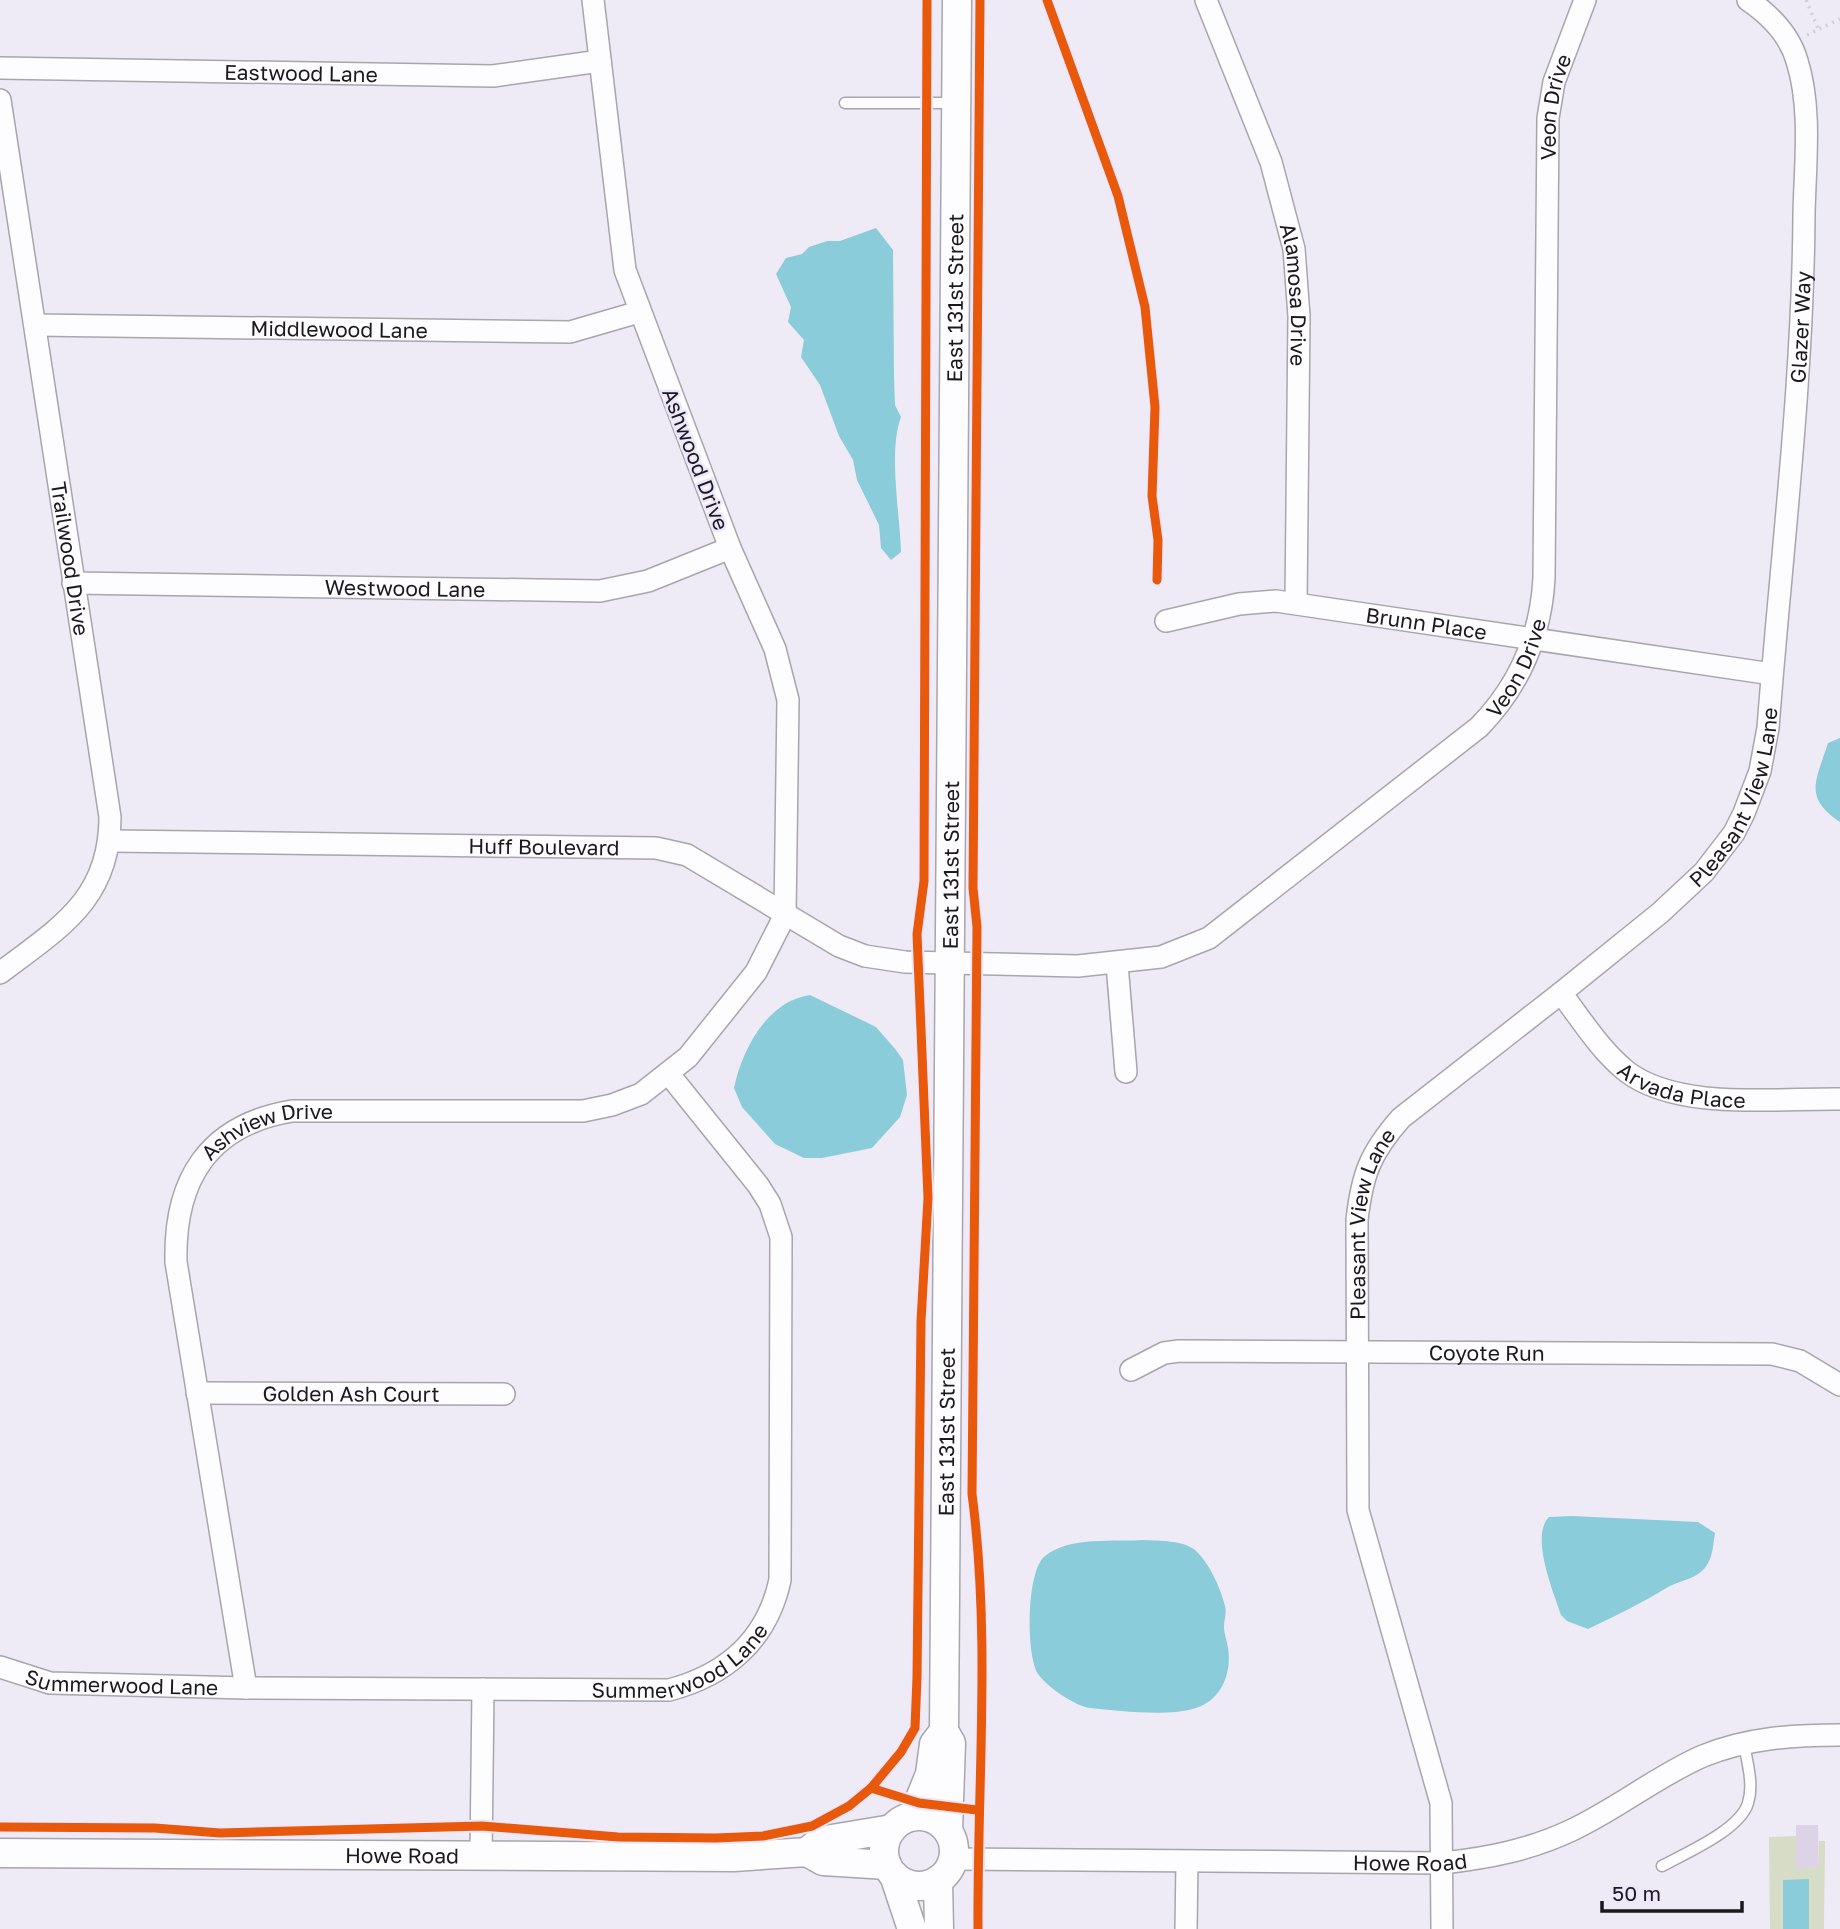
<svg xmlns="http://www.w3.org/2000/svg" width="1840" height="1929" font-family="'Golos Text',sans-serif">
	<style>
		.green { fill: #d7dcc7 }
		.water { fill: #8accd9 }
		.building { fill: #dcd4e6 }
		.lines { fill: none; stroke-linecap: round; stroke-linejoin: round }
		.service-casing { stroke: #a8a5ad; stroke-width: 13 }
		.minor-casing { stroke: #a8a5ad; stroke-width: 24 }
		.tertiary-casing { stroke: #a8a5ad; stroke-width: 31 }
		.path { stroke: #d2d2d4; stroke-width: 3.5; stroke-dasharray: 2 5; stroke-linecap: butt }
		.service { stroke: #fdfcfe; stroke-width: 10 }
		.minor { stroke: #fdfcfe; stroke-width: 21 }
		.tertiary { stroke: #fdfcfe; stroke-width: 28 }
		.cycleway-casing { stroke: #eee7fb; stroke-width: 13 }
		.cycleway { stroke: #e8590c; stroke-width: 9 }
		.labels { text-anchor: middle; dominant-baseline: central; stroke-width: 5; stroke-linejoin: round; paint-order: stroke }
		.street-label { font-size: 21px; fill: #1b181f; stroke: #eee7fb }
	</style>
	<rect width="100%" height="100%" fill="#efebf6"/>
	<polygon class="green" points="1796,1836 1796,1868 1819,1867 1819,1841 1825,1841 1824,1929 1770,1929 1769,1837"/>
	<g class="water">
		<path d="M 876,228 L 893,250 L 894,377 L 895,405 L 901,417 C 888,452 900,514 901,552 L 891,560 L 881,548 L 879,525 L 857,480 L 853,460 L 839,436 L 820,385 L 801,357 L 804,340 L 788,322 L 791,307 L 776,274 L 786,258 L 802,254 L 809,247 L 827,241 L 840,241 Z"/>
		<path d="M 1840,738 L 1840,822 C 1803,797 1816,781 1828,743 Z"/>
		<path d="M 810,995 L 876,1027 L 896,1050 L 903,1060 L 907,1095 L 900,1117 L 872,1148 L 822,1158 L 804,1158 L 775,1144 L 742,1107 L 734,1088 C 742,1050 767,1001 810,995 Z"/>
		<path d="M 1572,1516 L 1698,1522 L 1715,1533 C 1713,1545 1713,1559 1704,1569 C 1695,1579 1682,1580 1670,1586 C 1643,1602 1616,1616 1588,1629 L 1567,1621 L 1561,1615 C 1553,1591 1530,1536 1549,1517 Z"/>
		<path d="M 1144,1540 C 1160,1541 1182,1540 1195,1550 C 1209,1562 1221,1589 1225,1606 C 1227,1612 1224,1620 1224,1627 C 1224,1634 1227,1641 1228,1648 C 1232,1672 1222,1700 1196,1708 C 1169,1717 1119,1711 1090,1708 C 1075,1706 1047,1687 1038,1674 C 1026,1654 1026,1571 1045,1556 C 1070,1536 1114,1542 1144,1540 Z"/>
		<polygon points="1809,1879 1809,1929 1783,1929 1783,1880"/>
	</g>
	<polygon class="building" points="1796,1825 1818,1825 1819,1867 1796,1869"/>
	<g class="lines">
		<g class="service-casing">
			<g id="service">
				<polyline points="845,103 954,103"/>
				<path d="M 1662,1866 C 1686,1853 1740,1830 1748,1803 C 1754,1784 1747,1762 1744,1744"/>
			</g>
		</g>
		<g class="minor-casing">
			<g id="minor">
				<path id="s1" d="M 1206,0 L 1271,162 L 1294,249 L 1299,316 L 1296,603"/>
				<path id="s2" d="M 0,68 L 493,76 L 600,61"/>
				<path id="s3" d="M 0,100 L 110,817 C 110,900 59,928 0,973"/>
				<path id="s4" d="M 35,325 L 570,332 L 639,312"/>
				<path id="s5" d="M 73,583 L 600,591 L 648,581 L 730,548"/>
				<path id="s6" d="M 1166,621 L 1239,604 L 1276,601 L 1772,674"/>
				<path id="s7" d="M 110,841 L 656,848 L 687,855 L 839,946 L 865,956 L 905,962 L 1078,966 L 1161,957 L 1209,938 L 1479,727 C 1519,686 1541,635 1544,578 L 1548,118 L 1554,82 L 1585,0"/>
				<polyline points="1117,964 1126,1072"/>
				<path id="s8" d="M 1561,993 C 1581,1019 1600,1050 1626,1071 C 1677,1111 1777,1098 1840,1099"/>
				<path id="s9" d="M 1131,1370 L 1164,1353 L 1179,1351 L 1772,1354 L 1800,1361 L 1840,1385"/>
				<path id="s10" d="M 197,1393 L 504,1394"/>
				<path id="s11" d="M 0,1667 L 50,1683 L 246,1688 L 669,1690 C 726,1675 767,1640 780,1580 L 781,1237 L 770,1204 L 758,1185 L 668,1073"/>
				<path id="s12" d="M 246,1688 L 176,1262 C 174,1180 208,1125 292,1111 L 583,1111 L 612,1105 L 641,1094 L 688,1057 L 756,972 L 785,915 L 788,700 L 775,649 L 730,548 L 625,270 L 593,0"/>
				<polyline points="481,1856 483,1689"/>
				<path id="s13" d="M 953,1859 L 1443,1863 C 1488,1858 1530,1850 1572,1830 C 1617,1809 1657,1776 1703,1756 C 1747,1738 1793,1735 1840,1735"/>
				<polyline points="1186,1929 1187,1862"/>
				<path id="s14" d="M 1442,1929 L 1441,1803 L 1358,1510 L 1357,1220 C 1362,1175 1370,1153 1401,1118 L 1561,993 L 1660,913 L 1704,872 L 1734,833 L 1744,813 L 1760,771 L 1768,728 C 1781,557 1803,386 1804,214 C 1805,165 1812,108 1797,61 C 1790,36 1770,15 1748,0"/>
			</g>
		</g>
		<g class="tertiary-casing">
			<g id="tertiary">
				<circle cx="919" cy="1851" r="35"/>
				<polyline points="913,1816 930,1774 934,1744 944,1731"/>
				<path id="s15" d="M 948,1831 L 951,1743 L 944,1731 L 957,0"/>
				<polyline points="807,1852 820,1841 892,1829"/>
				<path id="s16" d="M 0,1853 L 734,1857 L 807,1852 L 823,1861 L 887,1865"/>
				<polyline points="894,1875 912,1929"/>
				<polyline points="938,1880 939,1929"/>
			</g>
		</g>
		<g class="path">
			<polyline points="1806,0 1818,28"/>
			<polyline points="1807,35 1840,19"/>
		</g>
		<use href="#service" class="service"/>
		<use href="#minor" class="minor"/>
		<use href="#tertiary" class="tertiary"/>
		<g class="cycleway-casing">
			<g id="cycleway">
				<polyline points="1047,0 1118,196 1145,307 1155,407 1152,496 1158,540 1157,580"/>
				<polyline points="871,1788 901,1752 915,1728 917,1677 921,1321 928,1198 917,934 924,881 927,0"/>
				<polyline points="0,1827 155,1828 220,1833 482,1826 618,1837 716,1838 763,1836 812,1826 849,1806 871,1788 919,1803 977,1810"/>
				<path d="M 978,1929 C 977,1784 991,1638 972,1494 L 977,927 L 973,888 L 980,0"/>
			</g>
		</g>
		<use href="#cycleway" class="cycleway"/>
	</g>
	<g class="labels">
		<g class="street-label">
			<text stroke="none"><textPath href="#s2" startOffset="301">Eastwood Lane</textPath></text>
			<text stroke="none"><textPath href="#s7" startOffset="2112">Veon Drive</textPath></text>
			<text stroke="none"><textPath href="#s1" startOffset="310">Alamosa Drive</textPath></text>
			<text stroke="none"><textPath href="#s15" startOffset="1535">East 131st Street</textPath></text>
			<text stroke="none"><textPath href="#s14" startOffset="1787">Glazer Way</textPath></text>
			<text stroke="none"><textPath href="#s4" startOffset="304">Middlewood Lane</textPath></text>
			<text transform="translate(696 459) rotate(69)">Ashwood Drive</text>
			<text stroke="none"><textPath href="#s3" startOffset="464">Trailwood Drive</textPath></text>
			<text stroke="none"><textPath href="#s5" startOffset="332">Westwood Lane</textPath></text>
			<text stroke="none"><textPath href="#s6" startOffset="264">Brunn Place</textPath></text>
			<text stroke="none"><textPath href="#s7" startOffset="1545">Veon Drive</textPath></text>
			<text stroke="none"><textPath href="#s14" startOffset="1307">Pleasant View Lane</textPath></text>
			<text stroke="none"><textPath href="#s7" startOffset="434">Huff Boulevard</textPath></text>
			<text stroke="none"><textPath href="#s15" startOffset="968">East 131st Street</textPath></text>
			<text stroke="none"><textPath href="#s8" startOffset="161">Arvada Place</textPath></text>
			<text stroke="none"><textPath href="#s12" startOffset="614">Ashview Drive</textPath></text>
			<text stroke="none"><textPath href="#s14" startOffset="719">Pleasant View Lane</textPath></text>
			<text stroke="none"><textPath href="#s9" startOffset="360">Coyote Run</textPath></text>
			<text stroke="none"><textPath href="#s10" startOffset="154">Golden Ash Court</textPath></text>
			<text stroke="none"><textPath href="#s15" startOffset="401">East 131st Street</textPath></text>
			<text stroke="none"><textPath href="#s11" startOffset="691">Summerwood Lane</textPath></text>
			<text stroke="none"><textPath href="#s11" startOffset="124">Summerwood Lane</textPath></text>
			<text stroke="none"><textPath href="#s16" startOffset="402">Howe Road</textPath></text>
			<text stroke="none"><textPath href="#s13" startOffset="457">Howe Road</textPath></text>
		</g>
	</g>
	<path d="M1602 1901v10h140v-10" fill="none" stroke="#1b181f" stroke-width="3.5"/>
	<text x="1612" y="1901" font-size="21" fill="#1b181f" stroke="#eee7fb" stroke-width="5" paint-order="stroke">50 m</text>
</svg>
